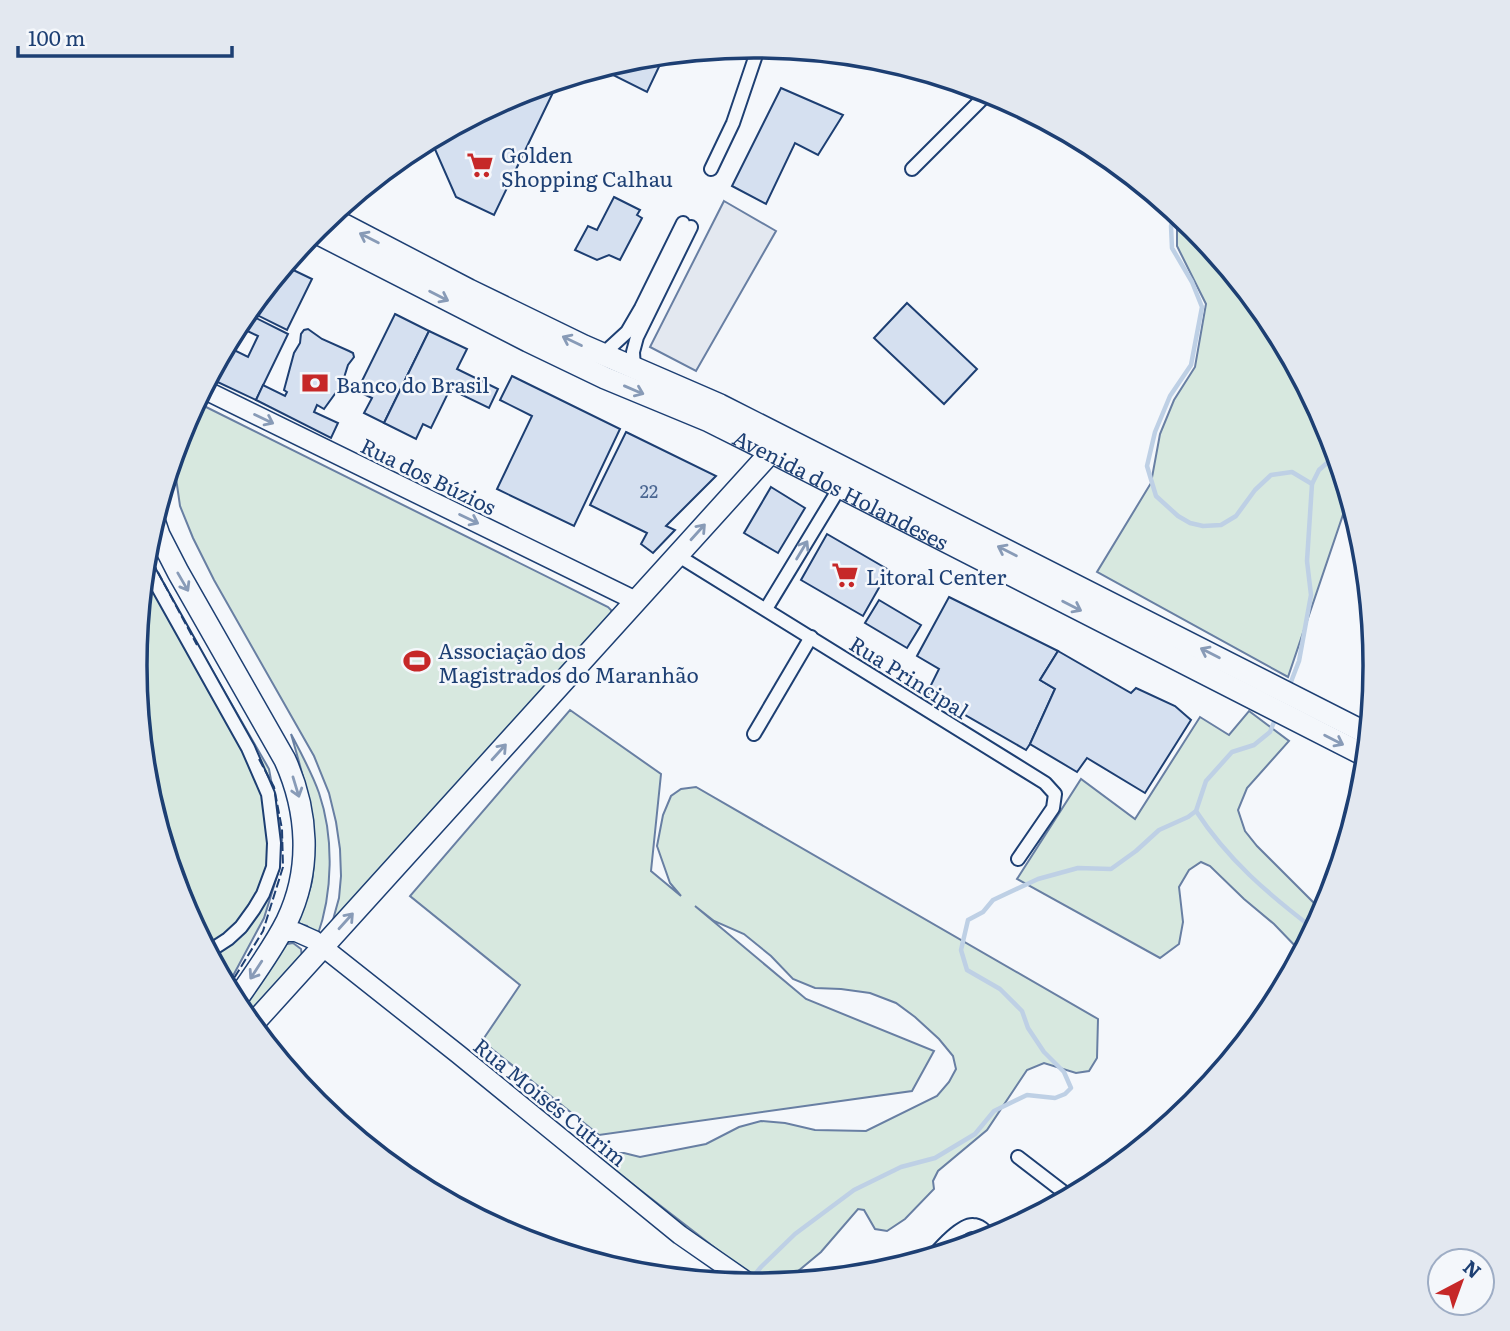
<svg xmlns="http://www.w3.org/2000/svg" width="1510" height="1331" font-family="Literata,serif">
	<style>
		.green { fill: #d7e8df; stroke: #687fa3; stroke-width: 2 }
		.parking { fill: #e3e8f0; stroke: #687fa3; stroke-width: 2 }
		.lines { fill: none; stroke-linecap: round; stroke-linejoin: round }
		.stream { stroke: #bed0e5; stroke-width: 4.5 }
		.building { fill: #d5e0f0; stroke: #1d3f73; stroke-width: 2 }
		.street-casing { stroke: #1d3f73; stroke-width: 16 }
		.secondary-casing { stroke: #1d3f73; stroke-width: 21 }
		.primary-casing { stroke: #1d3f73; stroke-width: 24 }
		.street { stroke: #f4f7fb; stroke-width: 12 }
		.secondary { stroke: #f4f7fb; stroke-width: 18 }
		.primary { stroke: #f4f7fb; stroke-width: 21 }
		.fence { stroke: #1d3f73; stroke-width: 2; stroke-dasharray: 9 3.5; stroke-linecap: butt }
		.oneway { stroke: #889bb7 }
		.labels { text-anchor: middle; dominant-baseline: central; stroke-width: 5; stroke-linejoin: round; paint-order: stroke }
		.number-label { font-size: 18px; fill: #4b6792 }
		.poi-label { font-size: 21px; fill: #1d3f73; stroke: #f4f7fb; text-anchor: start }
		.street-label { font-size: 21px; fill: #1d3f73; stroke: #f4f7fb }
		.rim { fill: none; stroke: #1d3f73; stroke-width: 3.5 }
	</style>
	<rect width="100%" height="100%" fill="#f4f7fb"/>
	<g class="green">
		<polygon points="1179,216 1194,227 1271,321 1328,429 1349,497 1288,677 1097,572 1151,483 1160,434 1174,400 1195,367 1206,304 1177,246 1177,226"/>
		<polygon points="196,402 608,607 611,610 612,617 331,927 339,898 341,876 340,849 336,822 329,793 314,756 214,580 193,538 180,506 173,457 182,428"/>
		<polygon points="146,555 269,769 282,840 278,873 264,918 227,987 182,902 147,786 135,665"/>
		<polygon points="570,710 661,774 651,871 681,896 670,883 657,846 663,815 671,796 681,789 696,787 1098,1019 1097,1058 1089,1071 1076,1073 1044,1063 1027,1070 987,1130 938,1171 933,1181 934,1189 905,1219 887,1231 875,1229 864,1210 858,1209 821,1252 785,1282 755,1285 717,1282 736,1264 600,1159 608,1153 624,1153 640,1157 706,1144 739,1127 761,1121 785,1123 815,1130 866,1131 937,1096 949,1082 956,1069 953,1056 939,1039 915,1017 896,1003 870,993 841,989 815,988 793,979 771,956 744,934 714,921 695,906 806,999 934,1051 912,1091 599,1135 482,1041 520,985 410,896"/>
		<polygon points="1249,711 1289,741 1247,788 1238,810 1245,831 1257,846 1323,912 1301,952 1274,924 1244,899 1210,866 1201,862 1189,870 1179,887 1183,922 1179,944 1160,958 1017,879 1081,779 1135,819 1200,717 1229,735"/>
		<path d="M 291,734 C 301,753 312,773 319,793 C 334,837 333,893 317,937 L 307,926 L 297,923 C 302,909 309,896 312,881 C 320,830 305,782 291,734 Z"/>
		<polygon points="293,943 301,949 302,957 246,1017 240,1011 282,947 287,944"/>
	</g>
	<polygon class="parking" points="724,201 776,231 696,371 650,347"/>
	<g class="lines">
		<g class="stream">
			<polyline points="1175,212 1171,226 1172,248 1192,282 1202,307 1191,365 1170,396 1155,432 1147,466 1156,496 1178,516 1190,523 1203,526 1221,525 1236,516 1255,490 1271,475 1292,472 1312,484"/>
			<polyline points="1289,687 1299,661 1311,595 1307,561 1312,484 1319,470 1336,455"/>
			<path d="M 1276,717 L 1270,732 L 1254,745 L 1232,752 L 1206,781 L 1196,811 C 1228,860 1268,894 1314,929"/>
			<polyline points="752,1278 761,1267 795,1234 854,1190 901,1167 935,1158 975,1134 994,1111 1027,1095 1055,1098 1065,1094 1071,1088 1064,1072 1044,1052 1028,1028 1022,1011 1000,989 967,970 961,950 968,920 983,912 993,900 1038,879 1078,868 1111,869 1136,851 1159,830 1188,817 1196,811"/>
		</g>
	</g>
	<g class="building">
		<polygon points="665,54 647,92 599,68 634,57"/>
		<polygon points="559,80 494,215 456,197 434,147 433,138 518,93"/>
		<polygon points="781,88 843,115 818,155 795,143 766,204 732,186"/>
		<polygon points="614,197 640,210 637,215 642,218 620,260 609,255 597,260 575,250 588,226 597,230"/>
		<polygon points="287,267 312,279 287,330 249,311 282,269"/>
		<polygon points="907,303 977,369 944,404 874,338"/>
		<polygon points="246,313 288,334 256,400 209,378 226,346 248,357 258,336 237,326"/>
		<polygon points="395,314 429,331 384,423 364,413 372,398 357,391"/>
		<polygon points="308,329 322,339 349,351 353,353 354,357 348,365 342,384 324,409 317,405 314,412 338,423 331,438 256,400 263,385 285,396 287,392 284,390 294,353 300,343 301,334 304,330"/>
		<polygon points="429,331 467,349 457,369 498,389 489,408 450,389 431,428 423,424 416,439 384,423"/>
		<polygon points="512,376 620,429 574,526 497,489 532,416 500,400"/>
		<polygon points="626,432 716,476 666,526 675,530 653,553 641,544 647,533 590,505"/>
		<polygon points="771,487 805,508 778,553 744,533"/>
		<polygon points="827,534 889,570 863,616 801,580"/>
		<polygon points="949,597 1058,651 1040,680 1055,689 1030,744 1026,750 927,693 939,669 917,656"/>
		<polygon points="879,600 921,625 907,648 865,623"/>
		<polygon points="1373,641 1375,666 1363,659"/>
		<polygon points="1058,651 1131,693 1136,688 1175,706 1191,720 1145,793 1087,758 1077,772 1030,744 1055,689 1040,680"/>
	</g>
	<g class="lines">
		<g class="street-casing">
			<g id="street">
				<polyline points="711,169 733,123 759,46"/>
				<polyline points="912,169 989,92"/>
				<polyline points="602,355 627,332 641,308 683,223"/>
				<polyline points="634,369 633,352 637,337 691,227"/>
				<polyline points="677,555 1045,783 1055,794 1053,808 1018,859"/>
				<polyline points="145,564 248,748 268,794 274,843 273,867 263,894 254,909 241,927 228,939 208,952"/>
				<polyline points="766,609 840,487"/>
				<polyline points="754,734 811,637"/>
				<polyline points="1018,1157 1070,1197"/>
				<path d="M 932,1257 C 940,1248 961,1224 973,1225 C 981,1225 987,1233 992,1238"/>
			</g>
		</g>
		<g class="secondary-casing">
			<g id="secondary">
				<polyline points="203,389 636,601"/>
				<polyline points="280,932 296,932 314,940 458,1054 680,1235 752,1285"/>
			</g>
		</g>
		<g class="primary-casing">
			<g id="primary">
				<polyline points="329,217 469,290 584,346 720,405 1368,734"/>
				<path id="s1" d="M 313,231 L 528,341 L 605,378 L 709,421 L 771,452 L 1366,756"/>
				<path d="M 154,520 L 159,535 L 178,572 L 285,760 C 308,811 312,869 287,921 C 273,949 253,976 235,1002"/>
				<polyline points="252,1025 771,452 771,440"/>
			</g>
		</g>
		<use href="#street" class="street"/>
		<use href="#secondary" class="secondary"/>
		<use href="#primary" class="primary"/>
		<g class="fence">
			<polyline points="146,550 197,645"/>
			<polyline points="228,988 263,931 283,867 282,829 274,787 259,759"/>
		</g>
	</g>
	<defs><path id="oneway-shaft" d="M-6 0H5M1.5-3L5.5 0L1.5 3" fill="none" stroke-width="1.6" stroke-linecap="round" stroke-linejoin="round" transform="scale(1.75)"/></defs>
	<g class="oneway">
		<use href="#oneway-shaft" transform="translate(369 238) rotate(-153)"/>
		<use href="#oneway-shaft" transform="translate(439 296) rotate(27)"/>
		<use href="#oneway-shaft" transform="translate(572 341) rotate(-154)"/>
		<use href="#oneway-shaft" transform="translate(634 390) rotate(23)"/>
		<use href="#oneway-shaft" transform="translate(264 419) rotate(26)"/>
		<use href="#oneway-shaft" transform="translate(469 519) rotate(26)"/>
		<use href="#oneway-shaft" transform="translate(698 532) rotate(-48)"/>
		<use href="#oneway-shaft" transform="translate(802 550) rotate(-59)"/>
		<use href="#oneway-shaft" transform="translate(1007 551) rotate(-153)"/>
		<use href="#oneway-shaft" transform="translate(183 582) rotate(60)"/>
		<use href="#oneway-shaft" transform="translate(1072 606) rotate(27)"/>
		<use href="#oneway-shaft" transform="translate(1210 653) rotate(-153)"/>
		<use href="#oneway-shaft" transform="translate(1334 740) rotate(27)"/>
		<use href="#oneway-shaft" transform="translate(499 752) rotate(-48)"/>
		<use href="#oneway-shaft" transform="translate(296 787) rotate(73)"/>
		<use href="#oneway-shaft" transform="translate(346 921) rotate(-48)"/>
		<use href="#oneway-shaft" transform="translate(256 970) rotate(123)"/>
	</g>
	<defs>
		<g id="supermarket-bare" transform="scale(2.1)"><path d="M-6-5.5h2.5l.6 2H6L4.5 2H-2.5L-4.4-4H-6ZM-1.5 3.2a1.3 1.3 0 1 0 .1 0ZM3 3.2a1.3 1.3 0 1 0 .1 0Z" fill="#c62828" stroke="#f4f7fb" stroke-width="2.5" paint-order="stroke"/></g>
		<g id="bank-bare" transform="scale(2.1)"><path d="M-6-4H6V4H-6ZM0-2.3a2.3 2.3 0 1 0 0 4.6a2.3 2.3 0 1 0 0-4.6Z" fill="#c62828" stroke="#f4f7fb" stroke-width="2.5" paint-order="stroke"/></g>
		<g id="stadium-bare" transform="scale(2.1)"><path d="M0-5a6.5 5 0 1 0 0 10a6.5 5 0 1 0 0-10ZM-3.5-1.8h7v3.6h-7Z" fill="#c62828" stroke="#f4f7fb" stroke-width="2.5" paint-order="stroke"/></g>
	</defs>
	<g fill-rule="evenodd">
		<use href="#supermarket-bare" x="480" y="165"/>
		<use href="#bank-bare" x="315" y="383"/>
		<use href="#supermarket-bare" x="845" y="575"/>
		<use href="#stadium-bare" x="417" y="661"/>
	</g>
	<g class="labels">
		<g class="number-label">
			<text x="649" y="490">22</text>
		</g>
		<g class="poi-label">
			<text x="501" y="153">Golden<tspan x="501" dy="24">Shopping Calhau</tspan></text>
			<text x="336" y="383">Banco do Brasil</text>
			<text x="866" y="575">Litoral Center</text>
			<text x="438" y="649">Associação dos<tspan x="438" dy="24">Magistrados do Maranhão</tspan></text>
		</g>
		<g class="street-label">
			<text transform="translate(429 475) rotate(26)">Rua dos Búzios</text>
			<text stroke="none"><textPath href="#s1" startOffset="588">Avenida dos Holandeses</textPath></text>
			<text transform="translate(910 676) rotate(32)">Rua Principal</text>
			<text transform="translate(551 1101) rotate(39)">Rua Moisés Cutrim</text>
		</g>
	</g>
	<path d="M0 0H1510V1331H0ZM754 58H756A607 607 0 0 1 1363 665V666A607 607 0 0 1 756 1273H754A607 607 0 0 1 147 666V665A607 607 0 0 1 754 58Z" fill="#e3e8f0" fill-rule="evenodd"/>
	<path class="rim" d="M754 58H756A607 607 0 0 1 1363 665V666A607 607 0 0 1 756 1273H754A607 607 0 0 1 147 666V665A607 607 0 0 1 754 58Z"/>
	<g transform="translate(1461 1282) rotate(41)"><circle r="33" fill="#f4f7fb" stroke="#9eadc5" stroke-width="2"/>
	<path d="M0-5L12 26L0 18L-12 26Z" fill="#c62828"/>
	<text y="-10" font-size="19" font-weight="bold" text-anchor="middle" fill="#1d3f73">N</text>
	</g>
	<path d="M18 46v10h214v-10" fill="none" stroke="#1d3f73" stroke-width="3.5"/>
	<text x="28" y="46" font-size="21" fill="#1d3f73" stroke="#f4f7fb" stroke-width="5" paint-order="stroke">100 m</text>
</svg>
